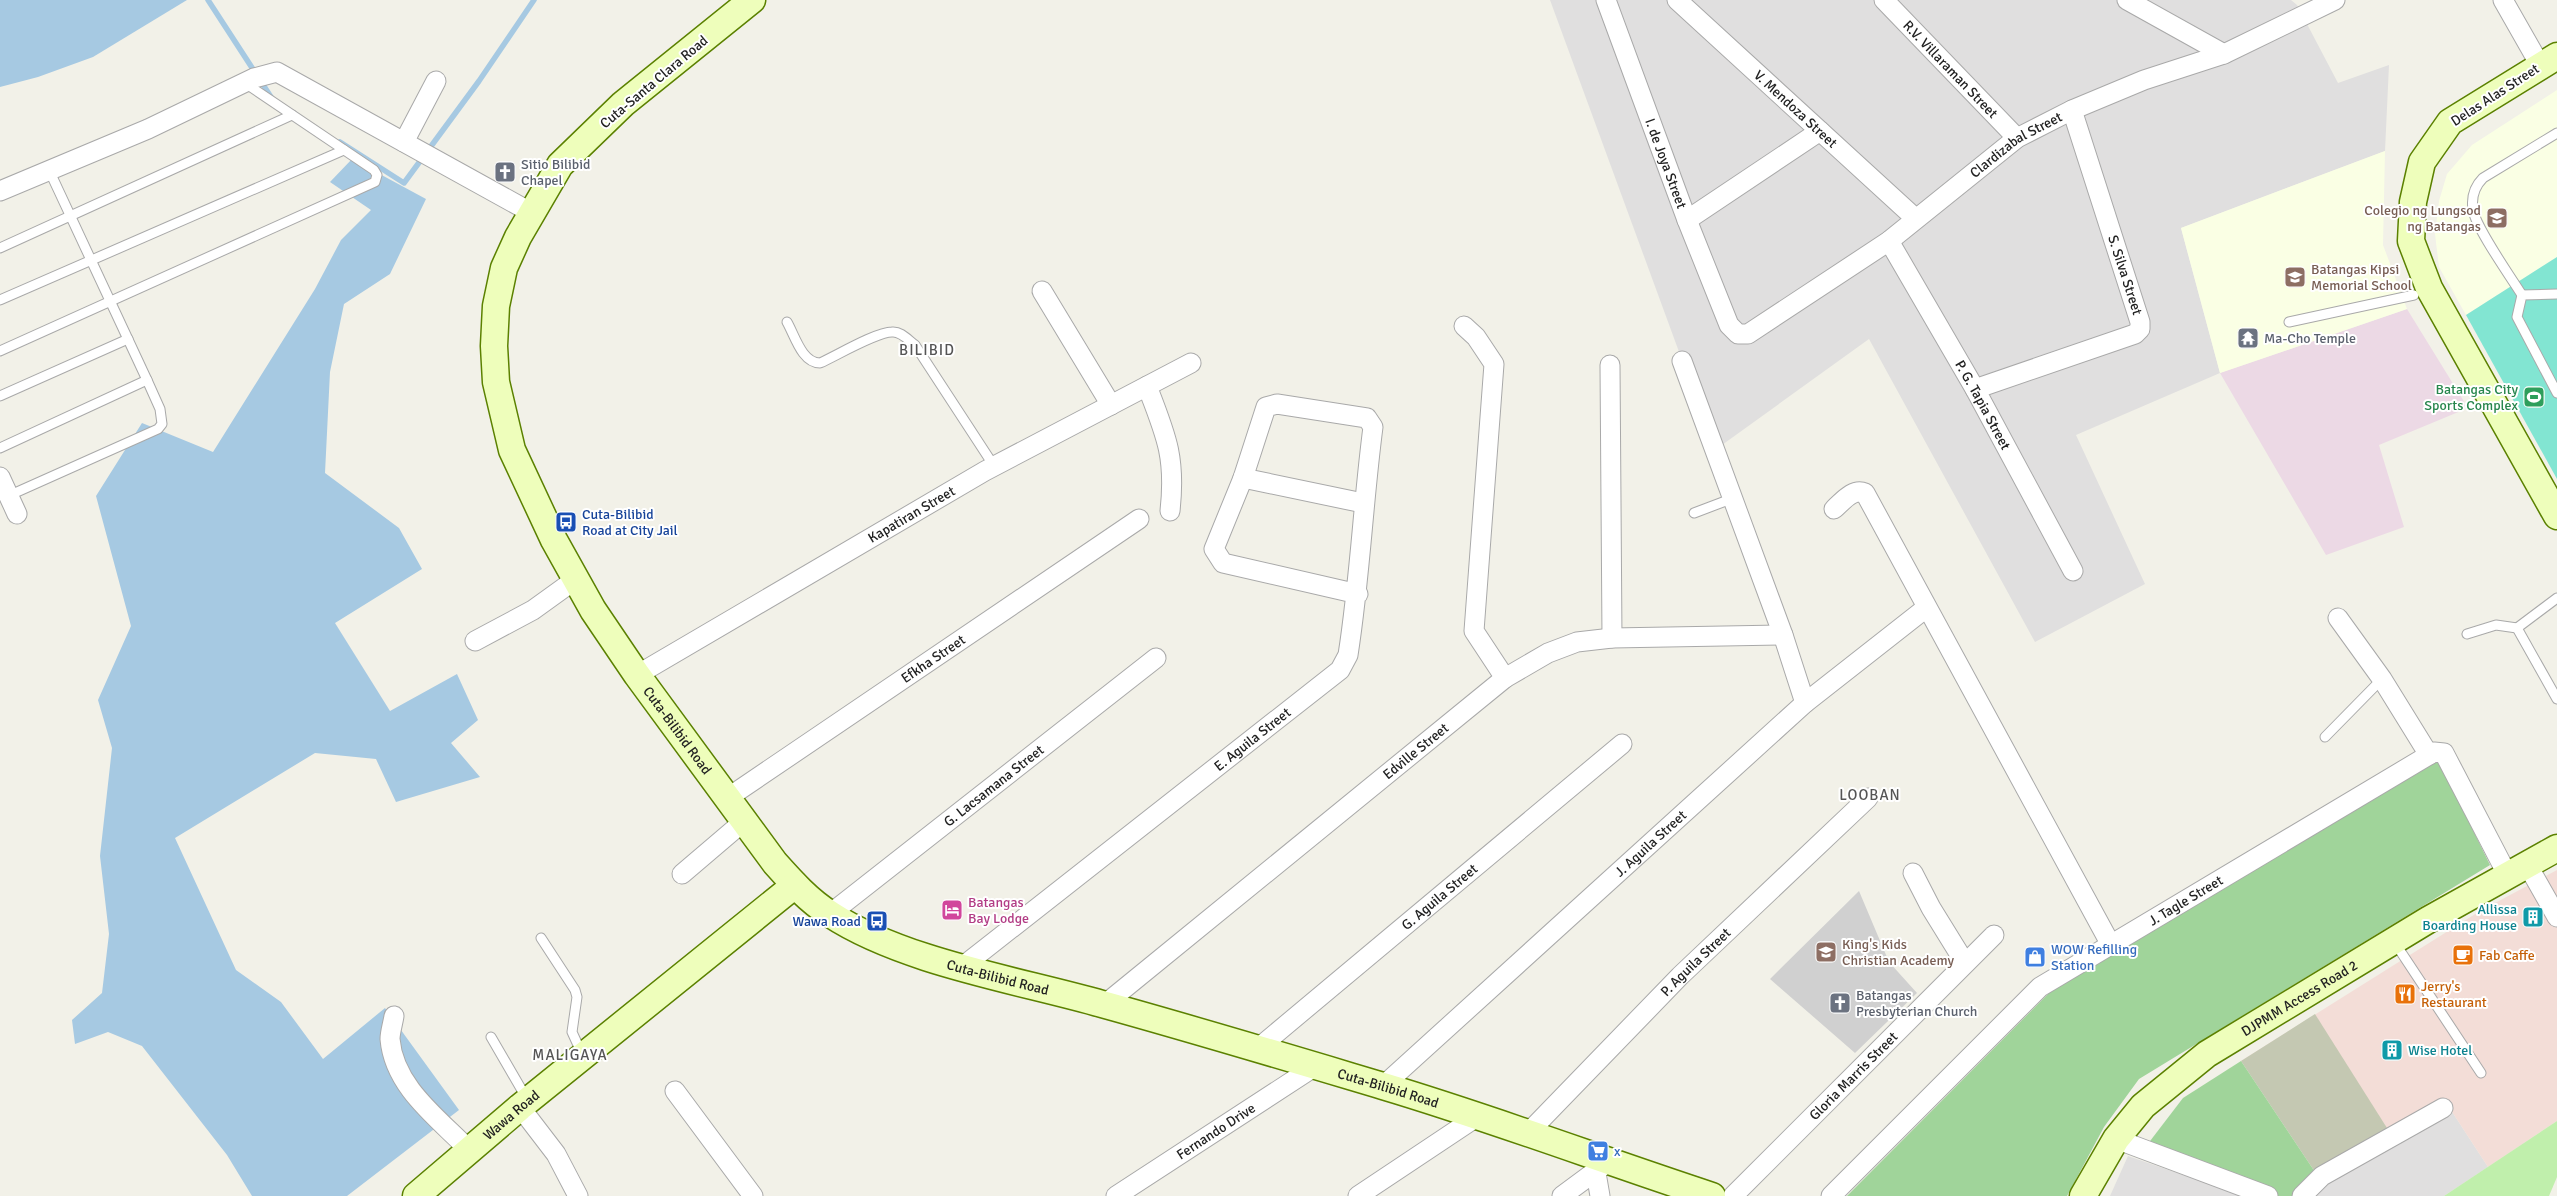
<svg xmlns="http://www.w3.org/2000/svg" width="2557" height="1196" font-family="Signika,sans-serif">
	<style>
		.residential { fill: #e0dfdf }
		.commercial { fill: #f3ddd7 }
		.industrial { fill: #ecd9e5 }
		.education { fill: #faffe4 }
		.religious { fill: #d0d0d0 }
		.construction { fill: #c4c8b2 }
		.grass { fill: #c0efac }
		.forest { fill: #a0d49a }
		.pitch { fill: #82e5d2 }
		.water { fill: #a6c9e2 }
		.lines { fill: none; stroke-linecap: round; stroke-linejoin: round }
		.stream { stroke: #a6c9e2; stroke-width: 5.5 }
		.lane-casing { stroke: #a9a9a9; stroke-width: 11 }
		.street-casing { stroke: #a9a9a9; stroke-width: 21 }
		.secondary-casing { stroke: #5b8100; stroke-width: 29 }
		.lane { stroke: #fff; stroke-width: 9 }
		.street { stroke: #fff; stroke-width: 19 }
		.secondary { stroke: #eefebb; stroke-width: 26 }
		.labels { text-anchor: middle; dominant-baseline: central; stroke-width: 4; stroke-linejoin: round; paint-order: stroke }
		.street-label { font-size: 14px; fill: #222; stroke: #fff }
		.worship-label { font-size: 14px; fill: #5b616d; stroke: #fff; text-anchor: start }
		.education-label { font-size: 14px; fill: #785e54; stroke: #fff; text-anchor: start }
		.leisure-label { font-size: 14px; fill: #27864d; stroke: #fff; text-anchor: end }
		.transit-label { font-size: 14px; fill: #164399; stroke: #fff; text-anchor: start }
		.hotel-label { font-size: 14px; fill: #b23c85; stroke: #fff; text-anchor: start }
		.culture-label { font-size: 14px; fill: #0d838f; stroke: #fff; text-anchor: end }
		.shop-label { font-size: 14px; fill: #366cbe; stroke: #fff; text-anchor: start }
		.food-label { font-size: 14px; fill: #c56008; stroke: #fff; text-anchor: start }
		.neighbourhood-label { font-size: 15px; letter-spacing: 1px; fill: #555; stroke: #fff }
	</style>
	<rect width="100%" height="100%" fill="#f2f1e8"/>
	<g class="residential">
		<polygon points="1550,0 2291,0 2297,5 2338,83 2389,65 2385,151 2181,228 2220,373 2076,435 2145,584 2035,642 1869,339 1715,450"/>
		<polygon points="2445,1101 2488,1167 2444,1196 2293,1196 2315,1172 2387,1128 2415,1118"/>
		<polygon points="2128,1156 2244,1196 2110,1196"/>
	</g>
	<polygon class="commercial" points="2557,870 2557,1121 2488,1167 2445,1101 2415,1118 2387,1128 2241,1061 2480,911"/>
	<polygon class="industrial" points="2407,309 2468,408 2379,445 2404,527 2326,555 2220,373"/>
	<g class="education">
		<polygon points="2557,90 2557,257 2466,315 2439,267 2435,234 2439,201 2447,174 2472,145"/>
		<polygon points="2385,151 2383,245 2407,309 2220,373 2181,228"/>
	</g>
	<polygon class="religious" points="1859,891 1889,962 1917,993 1855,1053 1770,979"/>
	<polygon class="construction" points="2315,1014 2387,1128 2315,1172 2241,1061"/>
	<polygon class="grass" points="2557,1121 2557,1177 2549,1196 2444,1196"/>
	<g class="forest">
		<polygon points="2438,759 2490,865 2139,1079 2104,1127 2067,1196 1847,1196 2054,988"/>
		<polygon points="2241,1061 2315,1172 2293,1196 2278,1196 2147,1145 2183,1098"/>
	</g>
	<polygon class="pitch" points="2557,257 2557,479 2466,315"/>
	<g class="water">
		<polygon points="0,0 187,0 93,57 38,77 0,87"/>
		<polygon points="352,159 426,199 390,274 344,304 330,372 325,473 399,528 422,569 335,623 390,711 457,674 478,720 451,743 480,777 396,802 376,759 315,753 175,838 236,970 281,1002 323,1059 385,1008 459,1110 347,1196 252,1196 227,1155 142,1046 108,1032 75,1044 72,1020 102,993 109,934 100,856 112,748 98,700 131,626 96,496 142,423 213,452 315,289 341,240 371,210 330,182"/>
	</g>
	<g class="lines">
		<g class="stream">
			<polyline points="208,0 271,97"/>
			<polyline points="340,142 404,183 479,81 534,0"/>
		</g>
		<g class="lane-casing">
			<g id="lane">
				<polyline points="0,248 292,115"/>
				<polyline points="2557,294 2522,295 2517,317 2557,393"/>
				<path d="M 2522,295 C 2510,276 2476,228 2473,210 C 2471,197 2474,187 2483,178 L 2557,133"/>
				<polyline points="0,300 344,150"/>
				<path d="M 787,322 C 795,336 802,363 820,363 C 836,356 876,332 892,332 C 901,331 908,340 915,345 L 994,466"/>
				<polyline points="2289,322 2414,295"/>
				<polyline points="0,351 375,182 377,175 374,170 245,83"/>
				<polyline points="0,396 128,339"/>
				<polyline points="0,448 147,380"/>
				<polyline points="8,496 158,429 162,424 160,409 147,380 49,170"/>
				<polyline points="1694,513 1731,499"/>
				<polyline points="2557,598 2517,628 2557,699"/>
				<polyline points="2467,634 2496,625 2517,628"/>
				<polyline points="2325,737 2382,679"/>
				<polyline points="541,938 575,990 577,997 572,1032 582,1054"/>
				<polyline points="2395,943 2481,1073"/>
				<polyline points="491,1037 527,1099"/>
			</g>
		</g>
		<g class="street-casing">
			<g id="street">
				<path id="s1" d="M 1606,0 L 1687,220 L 1729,325 L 1738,334 L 1748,334 L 1889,241 L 2017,138 L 2072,110 L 2144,80 L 2224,54 L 2335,0"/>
				<path id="s2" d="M 1677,0 L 1915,218"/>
				<path id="s3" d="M 1884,0 L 2017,138"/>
				<polyline points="2127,0 2224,54"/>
				<polyline points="2503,0 2540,65"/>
				<polyline points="404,142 436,81"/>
				<polyline points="0,191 148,129 254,78 277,72 532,213"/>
				<polyline points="1687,220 1820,131"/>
				<path id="s4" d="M 1889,241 L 1975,389 L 2073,571"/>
				<polyline points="1042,291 1111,405"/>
				<polyline points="1464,326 1476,337 1494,364 1474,631 1505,678"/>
				<polyline points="1682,361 1783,635 1805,703"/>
				<polyline points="1610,365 1612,638"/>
				<path d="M 1147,386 C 1166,435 1176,457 1170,511"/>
				<polyline points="1975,389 2135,334 2140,329 2140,322 2072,110"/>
				<polyline points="0,477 17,514"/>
				<polyline points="1243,478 1363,503"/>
				<path d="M 1834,509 C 1843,501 1853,488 1865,493 L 2111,945"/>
				<polyline points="2338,618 2382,679 2429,755"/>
				<polyline points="475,641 533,610 576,579"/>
				<path id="s5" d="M 637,675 L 985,471 L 1191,363"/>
				<path id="s6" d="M 726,799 L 1139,519"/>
				<polyline points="2527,864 2557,917"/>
				<polyline points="1913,873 1931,908 1965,963"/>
				<polyline points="682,874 743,822"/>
				<path id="s7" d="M 830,914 L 1156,658"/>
				<path id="s8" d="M 962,967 L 1340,670 L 1348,655 C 1360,579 1363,503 1373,427 L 1367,418 L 1277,404 L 1266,407 L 1243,478 L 1214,549 L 1223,563 L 1358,594"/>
				<path id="s9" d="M 1104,1005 L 1505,678 L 1548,653 L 1577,642 L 1612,638 L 1783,635"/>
				<path d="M 394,1016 C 393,1023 390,1032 390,1039 C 394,1087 438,1118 469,1150"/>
				<path id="s10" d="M 1256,1050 L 1622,744"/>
				<path id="s11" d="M 1383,1086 L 1805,703 L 1926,608"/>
				<polyline points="675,1091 753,1196"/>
				<polyline points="520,1107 556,1154 578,1196"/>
				<path id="s12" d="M 1529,1132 L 1680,976 L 1868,798"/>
				<polyline points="2116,1139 2268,1196"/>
				<polyline points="1596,1173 1600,1196"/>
				<path id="s13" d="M 1116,1196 L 1314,1067"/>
				<polyline points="1358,1196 1478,1116"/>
				<polyline points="1562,1196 1608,1162"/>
				<path id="s14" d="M 1733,1196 L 1994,935"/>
				<path id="s15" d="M 1831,1196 L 2040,987 L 2434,752 L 2444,753 L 2507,874"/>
				<polyline points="2302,1196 2322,1176 2443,1108"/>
			</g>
		</g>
		<g class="secondary-casing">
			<g id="secondary">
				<path id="s16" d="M 752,0 L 623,104 L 560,165 L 518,237 L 504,268 L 496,306 L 494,346 L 496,382 L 512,450 L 554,540 L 593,610 L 637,675 L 775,863 C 792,882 809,901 830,914 C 903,962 1018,980 1102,1004 C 1196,1030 1289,1058 1383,1086 C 1494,1119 1602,1160 1712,1196"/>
				<polyline points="2557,56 2450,122 2422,162 2413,202 2411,241 2429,288 2557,516"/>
				<path id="s17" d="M 416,1196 L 520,1107 L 795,885"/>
				<path id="s18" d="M 2083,1196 L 2116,1139 L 2143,1106 L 2207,1054 L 2428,920 L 2557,848"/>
			</g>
		</g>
		<use href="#lane" class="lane"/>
		<use href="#street" class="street"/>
		<use href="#secondary" class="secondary"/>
	</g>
	<defs>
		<g id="church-square" transform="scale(1.125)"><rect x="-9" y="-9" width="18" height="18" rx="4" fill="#6b7280" stroke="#fff"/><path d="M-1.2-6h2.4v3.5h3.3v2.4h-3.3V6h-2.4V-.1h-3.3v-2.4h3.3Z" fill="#fff"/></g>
		<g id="university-square" transform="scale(1.125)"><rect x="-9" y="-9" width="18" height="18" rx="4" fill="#8d6e63" stroke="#fff"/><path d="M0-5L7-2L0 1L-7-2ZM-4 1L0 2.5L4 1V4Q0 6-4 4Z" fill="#fff"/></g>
		<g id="school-square" transform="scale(1.125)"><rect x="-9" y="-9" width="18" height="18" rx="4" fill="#8d6e63" stroke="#fff"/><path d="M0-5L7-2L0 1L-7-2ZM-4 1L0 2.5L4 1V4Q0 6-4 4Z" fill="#fff"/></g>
		<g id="temple-square" transform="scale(1.125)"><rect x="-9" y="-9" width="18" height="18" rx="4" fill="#6b7280" stroke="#fff"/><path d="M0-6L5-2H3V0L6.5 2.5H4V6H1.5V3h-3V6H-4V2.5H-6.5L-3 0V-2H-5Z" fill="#fff"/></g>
		<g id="stadium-square" transform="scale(1.125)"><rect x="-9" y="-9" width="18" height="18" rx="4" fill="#2e9e5b" stroke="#fff"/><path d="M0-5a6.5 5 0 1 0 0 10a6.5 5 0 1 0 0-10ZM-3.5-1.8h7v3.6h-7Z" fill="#fff"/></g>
		<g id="bus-square" transform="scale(1.125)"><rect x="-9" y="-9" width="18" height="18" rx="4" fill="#1a4fb4" stroke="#fff"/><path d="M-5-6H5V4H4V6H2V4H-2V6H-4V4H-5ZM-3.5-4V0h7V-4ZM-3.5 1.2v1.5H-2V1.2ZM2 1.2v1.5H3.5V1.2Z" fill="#fff"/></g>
		<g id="hotel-square" transform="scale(1.125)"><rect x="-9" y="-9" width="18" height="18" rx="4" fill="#d1479c" stroke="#fff"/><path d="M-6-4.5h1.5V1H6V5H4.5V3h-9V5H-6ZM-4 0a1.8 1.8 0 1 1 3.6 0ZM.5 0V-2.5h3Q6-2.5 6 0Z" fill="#fff"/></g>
		<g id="building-square" transform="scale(1.125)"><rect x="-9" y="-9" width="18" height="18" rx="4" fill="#0f9aa8" stroke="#fff"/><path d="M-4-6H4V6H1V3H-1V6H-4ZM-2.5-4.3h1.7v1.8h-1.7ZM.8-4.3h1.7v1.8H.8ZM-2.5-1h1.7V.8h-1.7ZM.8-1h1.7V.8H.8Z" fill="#fff"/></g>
		<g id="cafe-square" transform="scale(1.125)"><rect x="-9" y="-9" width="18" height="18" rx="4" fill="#e8710a" stroke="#fff"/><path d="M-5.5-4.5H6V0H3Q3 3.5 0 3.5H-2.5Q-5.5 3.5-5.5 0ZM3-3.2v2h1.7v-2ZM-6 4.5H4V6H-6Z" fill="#fff"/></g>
		<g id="shop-square" transform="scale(1.125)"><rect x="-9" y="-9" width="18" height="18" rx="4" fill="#3f7fe0" stroke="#fff"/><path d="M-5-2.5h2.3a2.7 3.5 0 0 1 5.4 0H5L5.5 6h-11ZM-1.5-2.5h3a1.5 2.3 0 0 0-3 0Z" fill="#fff"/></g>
		<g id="restaurant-square" transform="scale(1.125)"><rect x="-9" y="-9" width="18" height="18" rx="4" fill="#e8710a" stroke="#fff"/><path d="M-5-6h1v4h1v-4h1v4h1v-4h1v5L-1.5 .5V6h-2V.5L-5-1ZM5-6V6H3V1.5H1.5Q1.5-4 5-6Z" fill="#fff"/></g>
		<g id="supermarket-square" transform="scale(1.125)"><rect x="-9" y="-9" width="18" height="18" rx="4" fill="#3f7fe0" stroke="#fff"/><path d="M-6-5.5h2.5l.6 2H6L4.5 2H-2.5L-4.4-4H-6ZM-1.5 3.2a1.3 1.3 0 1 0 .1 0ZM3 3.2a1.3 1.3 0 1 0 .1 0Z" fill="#fff"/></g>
	</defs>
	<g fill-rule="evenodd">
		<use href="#church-square" x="505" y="172"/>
		<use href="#university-square" x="2497" y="218"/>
		<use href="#school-square" x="2295" y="277"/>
		<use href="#temple-square" x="2248" y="338"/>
		<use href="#stadium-square" x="2534" y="397"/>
		<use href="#bus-square" x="566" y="522"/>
		<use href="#hotel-square" x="952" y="910"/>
		<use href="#building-square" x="2533" y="917"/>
		<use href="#bus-square" x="877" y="921"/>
		<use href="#school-square" x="1826" y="952"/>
		<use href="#cafe-square" x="2463" y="955"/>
		<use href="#shop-square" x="2035" y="957"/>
		<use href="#restaurant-square" x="2405" y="994"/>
		<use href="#church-square" x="1840" y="1003"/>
		<use href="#building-square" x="2392" y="1050"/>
		<use href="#supermarket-square" x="1598" y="1151"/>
	</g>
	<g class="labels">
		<g class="street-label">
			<text stroke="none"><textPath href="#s3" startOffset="96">R.V. Villaraman Street</textPath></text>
			<text transform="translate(654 82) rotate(-40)">Cuta-Santa Clara Road</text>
			<text transform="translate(2495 95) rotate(-33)">Delas Alas Street</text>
			<text stroke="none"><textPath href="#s2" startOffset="161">V. Mendoza Street</textPath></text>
			<text stroke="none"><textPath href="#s1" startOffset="699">Clardizabal Street</textPath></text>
			<text stroke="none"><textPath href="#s1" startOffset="174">I. de Joya Street</textPath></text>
			<text transform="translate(2125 275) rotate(72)">S. Silva Street</text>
			<text stroke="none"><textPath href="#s4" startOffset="189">P. G. Tapia Street</textPath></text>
			<text stroke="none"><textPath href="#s5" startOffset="318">Kapatiran Street</textPath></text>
			<text stroke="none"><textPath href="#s6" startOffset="250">Efkha Street</textPath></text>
			<text stroke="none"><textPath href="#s16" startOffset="882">Cuta-Bilibid Road</textPath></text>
			<text stroke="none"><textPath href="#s8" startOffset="369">E. Aguila Street</textPath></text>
			<text stroke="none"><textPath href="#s9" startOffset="402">Edville Street</textPath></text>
			<text stroke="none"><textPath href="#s7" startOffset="208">G. Lacsamana Street</textPath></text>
			<text stroke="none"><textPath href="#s11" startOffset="361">J. Aguila Street</textPath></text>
			<text stroke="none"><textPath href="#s10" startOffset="239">G. Aguila Street</textPath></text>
			<text stroke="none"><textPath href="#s15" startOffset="465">J. Tagle Street</textPath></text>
			<text stroke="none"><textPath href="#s12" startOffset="238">P. Aguila Street</textPath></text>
			<text stroke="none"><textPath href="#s16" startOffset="1302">Cuta-Bilibid Road</textPath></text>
			<text stroke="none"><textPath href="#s18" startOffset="299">DJPMM Access Road 2</textPath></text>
			<text stroke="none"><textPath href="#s14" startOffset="170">Gloria Marris Street</textPath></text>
			<text stroke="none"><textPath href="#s16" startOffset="1708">Cuta-Bilibid Road</textPath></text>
			<text stroke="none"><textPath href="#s17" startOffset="125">Wawa Road</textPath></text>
			<text stroke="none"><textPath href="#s13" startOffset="119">Fernando Drive</textPath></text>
		</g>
		<g class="worship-label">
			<text x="521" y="164">Sitio Bilibid<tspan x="521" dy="16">Chapel</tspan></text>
			<text x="2264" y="338">Ma-Cho Temple</text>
			<text x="1856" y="995">Batangas<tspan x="1856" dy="16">Presbyterian Church</tspan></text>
		</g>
		<g class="education-label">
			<text x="2481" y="210" text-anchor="end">Colegio ng Lungsod<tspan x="2481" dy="16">ng Batangas</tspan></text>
			<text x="2311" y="269">Batangas Kipsi<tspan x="2311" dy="16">Memorial School</tspan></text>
			<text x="1842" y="944">King's Kids<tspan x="1842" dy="16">Christian Academy</tspan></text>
		</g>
		<g class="leisure-label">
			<text x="2518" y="389">Batangas City<tspan x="2518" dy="16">Sports Complex</tspan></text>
		</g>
		<g class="transit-label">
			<text x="582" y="514">Cuta-Bilibid<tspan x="582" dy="16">Road at City Jail</tspan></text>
			<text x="861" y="921" text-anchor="end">Wawa Road</text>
		</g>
		<g class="hotel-label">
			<text x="968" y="902">Batangas<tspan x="968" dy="16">Bay Lodge</tspan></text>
		</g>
		<g class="culture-label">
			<text x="2517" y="909">Allissa<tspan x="2517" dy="16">Boarding House</tspan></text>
			<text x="2408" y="1050" text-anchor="start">Wise Hotel</text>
		</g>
		<g class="shop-label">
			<text x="2051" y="949">WOW Refilling<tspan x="2051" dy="16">Station</tspan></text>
			<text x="1614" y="1151">x</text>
		</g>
		<g class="food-label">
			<text x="2479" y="955">Fab Caffe</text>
			<text x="2421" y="986">Jerry's<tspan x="2421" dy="16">Restaurant</tspan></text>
		</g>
		<g class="neighbourhood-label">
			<text x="927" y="350">BILIBID</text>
			<text x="1870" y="795">LOOBAN</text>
			<text x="570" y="1055">MALIGAYA</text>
		</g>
	</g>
</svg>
